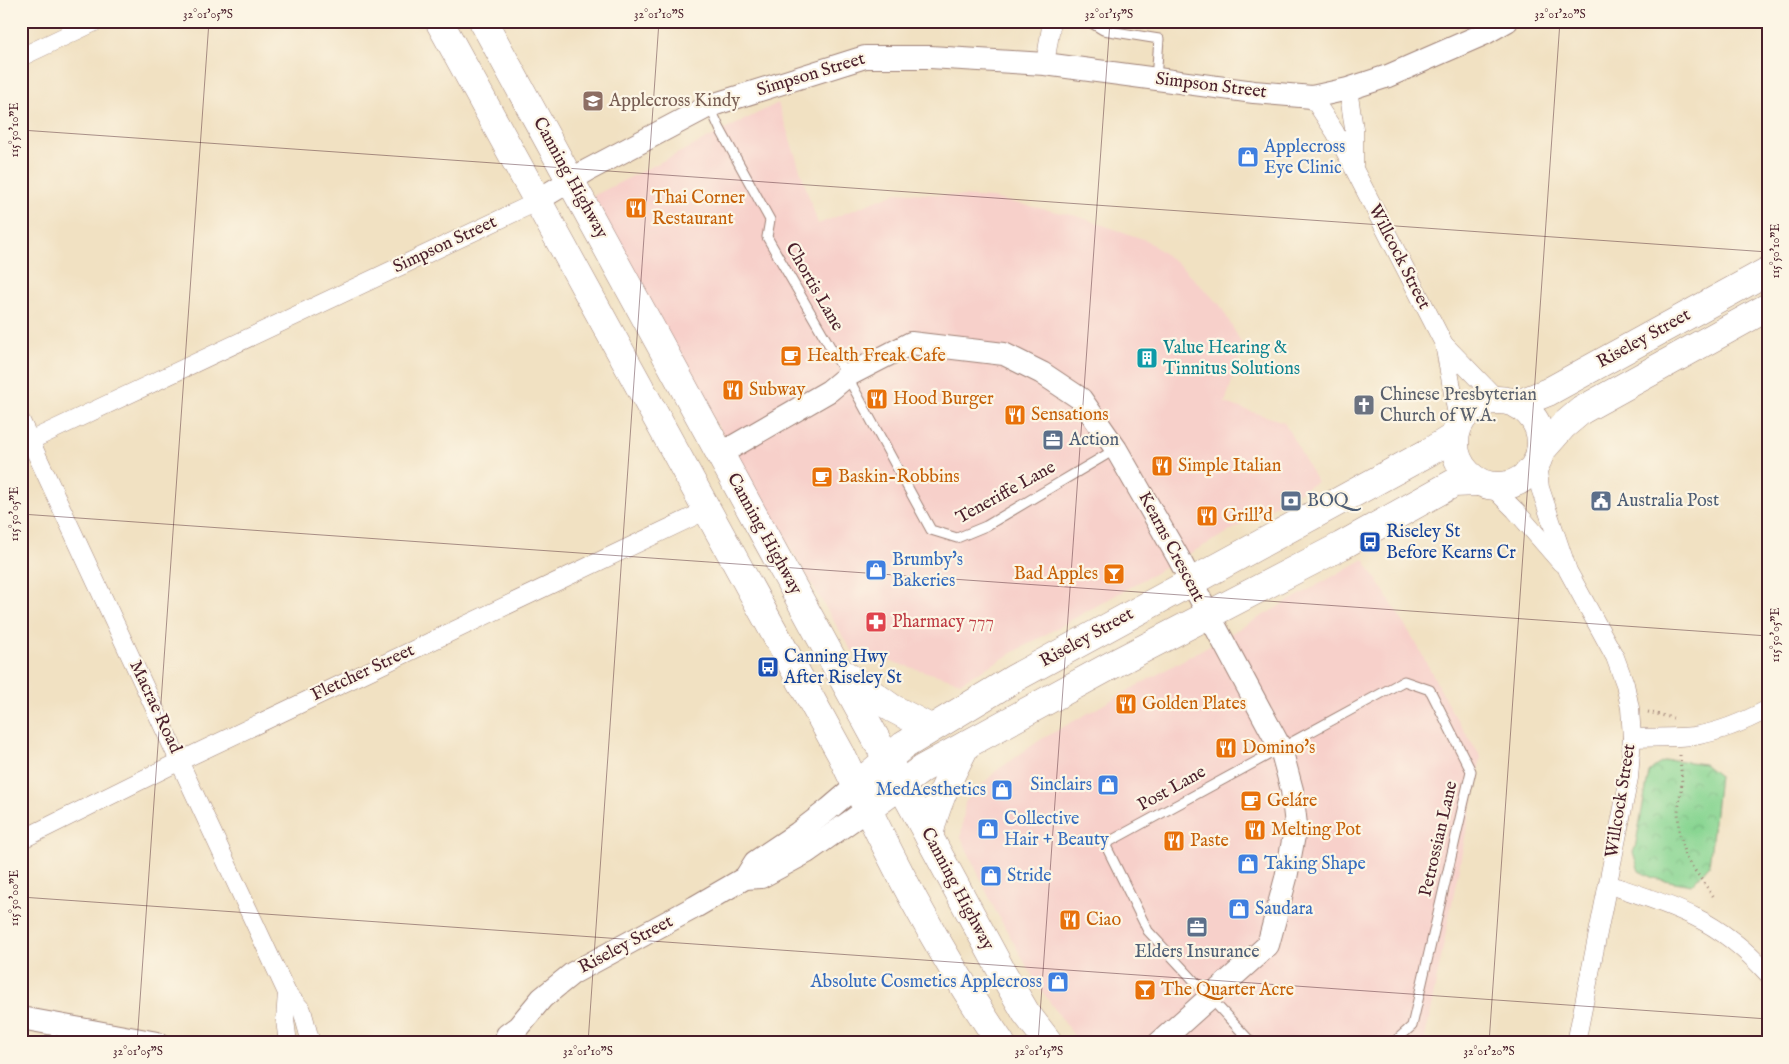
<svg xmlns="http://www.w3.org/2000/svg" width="1789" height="1064" font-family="'IM FELL English',serif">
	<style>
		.built { fill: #f7d0ca }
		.park { fill: url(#park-crowns); stroke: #697a5e }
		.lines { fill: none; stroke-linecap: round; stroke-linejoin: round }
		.service-casing { stroke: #9e8076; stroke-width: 11 }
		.minor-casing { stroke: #9e8076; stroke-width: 19 }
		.tertiary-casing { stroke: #9e8076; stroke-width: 24 }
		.trunk-casing { stroke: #9e8076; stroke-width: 29 }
		.path { stroke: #9e8076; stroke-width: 3; stroke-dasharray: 1 4; stroke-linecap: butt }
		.service { stroke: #fff; stroke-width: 9 }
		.minor { stroke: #fff; stroke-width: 18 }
		.tertiary { stroke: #fff; stroke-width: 22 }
		.trunk { stroke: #fff; stroke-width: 28 }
		.ticks { fill: none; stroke: #4a1f2b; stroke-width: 1; stroke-opacity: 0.45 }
		.labels { text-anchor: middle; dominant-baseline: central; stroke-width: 4.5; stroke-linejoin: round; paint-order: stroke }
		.street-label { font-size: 18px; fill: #4a1f2b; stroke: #fcf5e5 }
		.education-label { font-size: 18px; fill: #785e54; stroke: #fcf5e5; text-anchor: start }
		.shop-label { font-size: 18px; fill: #366cbe; stroke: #fcf5e5; text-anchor: start }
		.food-label { font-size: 18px; fill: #c56008; stroke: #fcf5e5; text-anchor: start }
		.culture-label { font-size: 18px; fill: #0d838f; stroke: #fcf5e5; text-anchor: start }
		.worship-label { font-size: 18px; fill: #5b616d; stroke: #fcf5e5; text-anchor: start }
		.service-label { font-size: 18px; fill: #4e5e75; stroke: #fcf5e5; text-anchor: start }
		.transit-label { font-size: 18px; fill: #164399; stroke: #fcf5e5; text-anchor: start }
		.health-label { font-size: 18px; fill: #be3a42; stroke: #fcf5e5; text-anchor: start }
		.neatline { fill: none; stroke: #4a1f2b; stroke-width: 2 }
		.ticks-label { font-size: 12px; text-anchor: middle; fill: #4a1f2b }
	</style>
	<defs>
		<pattern id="park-crowns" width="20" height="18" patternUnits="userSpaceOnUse" patternTransform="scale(1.25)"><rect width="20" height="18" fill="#88d592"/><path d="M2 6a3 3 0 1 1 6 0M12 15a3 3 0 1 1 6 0" fill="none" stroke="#77b67e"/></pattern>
	</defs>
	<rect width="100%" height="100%" fill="#fcf5e5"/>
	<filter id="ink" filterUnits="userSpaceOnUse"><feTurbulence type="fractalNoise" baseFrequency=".02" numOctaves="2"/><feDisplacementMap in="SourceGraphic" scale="10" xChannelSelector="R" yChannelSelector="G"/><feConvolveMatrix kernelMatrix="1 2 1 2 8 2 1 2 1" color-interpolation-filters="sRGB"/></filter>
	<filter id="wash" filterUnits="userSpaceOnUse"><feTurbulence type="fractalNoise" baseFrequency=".0096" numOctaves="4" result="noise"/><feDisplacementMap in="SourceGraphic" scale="20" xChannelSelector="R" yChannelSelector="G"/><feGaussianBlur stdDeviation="1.12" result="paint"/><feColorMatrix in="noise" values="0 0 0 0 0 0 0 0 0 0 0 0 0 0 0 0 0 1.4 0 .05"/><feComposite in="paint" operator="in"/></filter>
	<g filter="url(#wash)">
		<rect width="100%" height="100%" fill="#f1e1c2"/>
		<g class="built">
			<polygon points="778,103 818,224 898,192 991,198 1077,216 1146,240 1182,267 1220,305 1243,346 1225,403 1284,422 1317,482 961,682 851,650 709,412 593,196"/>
			<polygon points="1364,559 1416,643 1451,710 1481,757 1424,1043 1079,1043 1037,984 995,910 961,837 965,802 996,771 1040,740"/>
		</g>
		<path class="park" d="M 1675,760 L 1704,764 L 1719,776 L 1709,866 L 1691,885 L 1653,878 L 1639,871 L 1633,852 L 1635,848 L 1649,772 C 1657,764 1664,761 1675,760 Z"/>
	</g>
	<g filter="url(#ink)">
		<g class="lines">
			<g class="service-casing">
				<g id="service">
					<polyline points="1088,21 1103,30 1159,39 1156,79"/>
					<polyline points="710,107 720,129 770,220 767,237 847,376 931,530 957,538 986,526 1116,449"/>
					<polyline points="1252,1043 1148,931 1105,844 1404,681 1430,690 1471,771 1412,1026 1393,1043"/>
				</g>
			</g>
			<g class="minor-casing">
				<g id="minor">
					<polyline points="21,57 97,21"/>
					<polyline points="1045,64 1052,21"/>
					<polyline points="1348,89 1354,129 1354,165"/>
					<polyline points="1312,97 1335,132 1444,344 1459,426"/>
					<polyline points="1444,344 1497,399"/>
					<polyline points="21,421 287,993 302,1010 311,1043"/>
					<polyline points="21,445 526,207 538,200"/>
					<polyline points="1537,462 1540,488 1568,571 1615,657 1625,684 1630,708 1632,738 1629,778 1576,1043"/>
					<polyline points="1491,486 1515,510 1561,563"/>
					<path d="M 1632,738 C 1652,737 1674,738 1694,736 C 1719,732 1746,721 1768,709"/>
					<polyline points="21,840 180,761 707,510"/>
					<path d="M 1608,884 C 1637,894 1667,903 1695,917 C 1722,930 1748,952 1768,974"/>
					<polyline points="287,993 285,1020 288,1043"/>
				</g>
			</g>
			<g class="tertiary-casing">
				<g id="tertiary">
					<polyline points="538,200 588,170 709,106 865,57 930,57 1045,64 1254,92 1312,97 1348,89 1388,76 1484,34 1507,21"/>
					<polyline points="720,454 829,391 847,376 911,343 1004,354 1042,373 1081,399 1116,449 1178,557 1281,749 1292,790 1296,825 1286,878 1268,945 1159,1043"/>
					<polyline points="745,878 755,862 798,833 829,809 856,786"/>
					<polyline points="21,1018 157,1043"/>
					<polyline points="504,1043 507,1035 518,1027 542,998 573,973 695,907 745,878 761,877 807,852 868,809"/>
				</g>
			</g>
			<g class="trunk-casing">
				<g id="trunk">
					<path d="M 439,21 L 841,754 C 888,853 938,953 1001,1043"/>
					<polyline points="483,21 875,737 1001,970 1026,1013 1049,1043"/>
					<circle cx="1498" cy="443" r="43"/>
					<polyline points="1518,404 1548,392 1768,271"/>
					<polyline points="1540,452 1563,426 1582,410 1768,307"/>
					<polyline points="844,674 892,708 930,728"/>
					<polyline points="856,786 903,746 1015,678 1429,452 1455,436"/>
					<polyline points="868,809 922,769 1112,665 1341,546 1454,483 1478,482"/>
					<path d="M 929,837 C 935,803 951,775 966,745"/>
				</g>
			</g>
			<g class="path">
				<polyline points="1648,712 1673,718"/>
				<polyline points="1680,755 1682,783 1678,811 1679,830 1685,857 1714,897"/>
			</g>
			<use href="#service" class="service"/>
			<use href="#minor" class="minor"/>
			<use href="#tertiary" class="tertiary"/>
			<use href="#trunk" class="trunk"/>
		</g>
	</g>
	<path class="ticks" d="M 21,130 L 1768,252M 21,514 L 1768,636M 21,897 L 1768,1019M 137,1043 L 209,21M 588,1043 L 659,21M 1038,1043 L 1110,21M 1489,1043 L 1560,21"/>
	<defs>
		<g id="school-square" transform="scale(1.125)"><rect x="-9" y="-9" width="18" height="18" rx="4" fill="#8d6e63" stroke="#fcf5e5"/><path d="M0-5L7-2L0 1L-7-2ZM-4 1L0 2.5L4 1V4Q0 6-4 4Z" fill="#fff"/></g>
		<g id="shop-square" transform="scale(1.125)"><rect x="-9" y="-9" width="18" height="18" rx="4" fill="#3f7fe0" stroke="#fcf5e5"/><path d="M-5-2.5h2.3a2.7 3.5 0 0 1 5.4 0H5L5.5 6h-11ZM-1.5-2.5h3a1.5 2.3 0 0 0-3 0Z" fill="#fff"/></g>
		<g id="restaurant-square" transform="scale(1.125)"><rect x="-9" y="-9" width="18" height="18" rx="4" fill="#e8710a" stroke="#fcf5e5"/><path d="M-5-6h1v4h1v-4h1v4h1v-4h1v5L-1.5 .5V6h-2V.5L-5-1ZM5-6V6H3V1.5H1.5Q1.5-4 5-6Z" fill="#fff"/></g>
		<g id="cafe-square" transform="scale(1.125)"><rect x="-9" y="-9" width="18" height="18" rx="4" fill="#e8710a" stroke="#fcf5e5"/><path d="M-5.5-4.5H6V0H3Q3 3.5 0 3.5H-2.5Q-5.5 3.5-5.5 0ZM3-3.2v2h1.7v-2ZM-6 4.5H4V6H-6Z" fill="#fff"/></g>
		<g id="building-square" transform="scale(1.125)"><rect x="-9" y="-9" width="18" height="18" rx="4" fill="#0f9aa8" stroke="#fcf5e5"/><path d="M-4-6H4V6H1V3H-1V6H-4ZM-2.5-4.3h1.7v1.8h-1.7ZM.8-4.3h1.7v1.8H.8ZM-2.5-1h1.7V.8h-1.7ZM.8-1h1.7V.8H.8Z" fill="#fff"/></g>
		<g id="church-square" transform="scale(1.125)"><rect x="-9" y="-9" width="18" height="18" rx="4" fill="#6b7280" stroke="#fcf5e5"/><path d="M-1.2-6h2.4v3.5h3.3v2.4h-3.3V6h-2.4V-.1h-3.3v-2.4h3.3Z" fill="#fff"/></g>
		<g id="office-square" transform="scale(1.125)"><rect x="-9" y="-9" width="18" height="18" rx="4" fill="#5c6f8a" stroke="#fcf5e5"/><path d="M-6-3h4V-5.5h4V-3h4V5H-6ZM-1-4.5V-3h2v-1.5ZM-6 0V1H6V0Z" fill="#fff"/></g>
		<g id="bank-square" transform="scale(1.125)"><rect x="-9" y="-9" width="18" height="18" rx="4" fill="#5c6f8a" stroke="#fcf5e5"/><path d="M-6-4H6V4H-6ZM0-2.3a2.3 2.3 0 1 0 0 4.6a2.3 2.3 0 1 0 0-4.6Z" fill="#fff"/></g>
		<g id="civic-square" transform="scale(1.125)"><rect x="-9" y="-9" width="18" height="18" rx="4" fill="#5c6f8a" stroke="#fcf5e5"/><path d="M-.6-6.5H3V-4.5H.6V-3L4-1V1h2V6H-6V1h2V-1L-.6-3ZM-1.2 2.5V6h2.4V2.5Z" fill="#fff"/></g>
		<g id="bus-square" transform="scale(1.125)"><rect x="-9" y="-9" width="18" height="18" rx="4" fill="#1a4fb4" stroke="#fcf5e5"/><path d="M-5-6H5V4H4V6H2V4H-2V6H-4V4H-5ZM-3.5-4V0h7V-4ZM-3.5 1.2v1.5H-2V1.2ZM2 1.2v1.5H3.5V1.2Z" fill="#fff"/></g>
		<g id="bar-square" transform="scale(1.125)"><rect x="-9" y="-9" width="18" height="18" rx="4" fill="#e8710a" stroke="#fcf5e5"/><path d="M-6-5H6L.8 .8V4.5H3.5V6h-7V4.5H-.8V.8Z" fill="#fff"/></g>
		<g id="pharmacy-square" transform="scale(1.125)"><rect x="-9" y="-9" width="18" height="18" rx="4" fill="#e0444e" stroke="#fcf5e5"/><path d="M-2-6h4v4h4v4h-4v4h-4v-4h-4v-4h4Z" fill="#fff"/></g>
	</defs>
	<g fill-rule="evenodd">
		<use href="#school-square" x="593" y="101"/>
		<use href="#shop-square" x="1248" y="157"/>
		<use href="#restaurant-square" x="636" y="208"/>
		<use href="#cafe-square" x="791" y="356"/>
		<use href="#building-square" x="1147" y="358"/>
		<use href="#restaurant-square" x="733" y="390"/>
		<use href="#restaurant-square" x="877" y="399"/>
		<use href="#church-square" x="1364" y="405"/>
		<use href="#restaurant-square" x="1015" y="415"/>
		<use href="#office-square" x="1053" y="440"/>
		<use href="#restaurant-square" x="1162" y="466"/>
		<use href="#cafe-square" x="822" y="477"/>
		<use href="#bank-square" x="1291" y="501"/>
		<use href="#civic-square" x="1601" y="501"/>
		<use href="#restaurant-square" x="1207" y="516"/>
		<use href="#bus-square" x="1370" y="542"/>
		<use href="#shop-square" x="876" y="570"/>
		<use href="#bar-square" x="1114" y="574"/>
		<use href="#pharmacy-square" x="876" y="622"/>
		<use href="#bus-square" x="768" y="667"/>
		<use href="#restaurant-square" x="1126" y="704"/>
		<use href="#restaurant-square" x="1226" y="748"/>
		<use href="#shop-square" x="1108" y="785"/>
		<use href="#shop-square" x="1002" y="790"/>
		<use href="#cafe-square" x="1251" y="801"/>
		<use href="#shop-square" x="988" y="829"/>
		<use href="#restaurant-square" x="1255" y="830"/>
		<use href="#restaurant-square" x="1174" y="841"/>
		<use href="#shop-square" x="1248" y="864"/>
		<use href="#shop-square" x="991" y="876"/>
		<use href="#shop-square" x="1239" y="909"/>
		<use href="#restaurant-square" x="1070" y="920"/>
		<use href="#office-square" x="1197" y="927"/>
		<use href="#shop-square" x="1058" y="982"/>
		<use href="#bar-square" x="1145" y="990"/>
	</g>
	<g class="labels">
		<g class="street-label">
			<text transform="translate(811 75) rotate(-17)">Simpson Street</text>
			<text transform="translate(1211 86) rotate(7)">Simpson Street</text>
			<text transform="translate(570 178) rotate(61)">Canning Highway</text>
			<text transform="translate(445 245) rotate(-25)">Simpson Street</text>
			<text transform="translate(1399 257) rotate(63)">Willcock Street</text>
			<text transform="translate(814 287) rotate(60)">Chortis Lane</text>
			<text transform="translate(1644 339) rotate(-29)">Riseley Street</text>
			<text transform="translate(1006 493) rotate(-29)">Teneriffe Lane</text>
			<text transform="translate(764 534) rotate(61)">Canning Highway</text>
			<text transform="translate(1171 547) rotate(62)">Kearns Crescent</text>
			<text transform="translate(1087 638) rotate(-29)">Riseley Street</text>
			<text transform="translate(363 673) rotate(-25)">Fletcher Street</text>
			<text transform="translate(155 707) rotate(65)">Macrae Road</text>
			<text transform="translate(1172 789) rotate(-29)">Post Lane</text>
			<text transform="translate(1621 801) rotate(-81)">Willcock Street</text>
			<text transform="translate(1439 839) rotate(-77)">Petrossian Lane</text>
			<text transform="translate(957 889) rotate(62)">Canning Highway</text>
			<text transform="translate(626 945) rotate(-28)">Riseley Street</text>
		</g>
		<g class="education-label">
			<text x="609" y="101">Applecross Kindy</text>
		</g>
		<g class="shop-label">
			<text x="1264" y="147">Applecross<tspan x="1264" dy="21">Eye Clinic</tspan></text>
			<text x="892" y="560">Brumby's<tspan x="892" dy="21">Bakeries</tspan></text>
			<text x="1092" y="785" text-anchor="end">Sinclairs</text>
			<text x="986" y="790" text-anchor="end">MedAesthetics</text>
			<text x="1004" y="819">Collective<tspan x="1004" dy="21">Hair + Beauty</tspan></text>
			<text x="1264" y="864">Taking Shape</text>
			<text x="1007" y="876">Stride</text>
			<text x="1255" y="909">Saudara</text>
			<text x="1042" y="982" text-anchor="end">Absolute Cosmetics Applecross</text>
		</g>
		<g class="food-label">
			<text x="652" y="198">Thai Corner<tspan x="652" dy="21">Restaurant</tspan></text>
			<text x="807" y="356">Health Freak Cafe</text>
			<text x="749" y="390">Subway</text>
			<text x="893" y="399">Hood Burger</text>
			<text x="1031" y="415">Sensations</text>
			<text x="1178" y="466">Simple Italian</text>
			<text x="838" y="477">Baskin-Robbins</text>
			<text x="1223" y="516">Grill'd</text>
			<text x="1098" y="574" text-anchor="end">Bad Apples</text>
			<text x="1142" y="704">Golden Plates</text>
			<text x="1242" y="748">Domino's</text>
			<text x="1267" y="801">Geláre</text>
			<text x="1271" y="830">Melting Pot</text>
			<text x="1190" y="841">Paste</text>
			<text x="1086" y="920">Ciao</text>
			<text x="1161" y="990">The Quarter Acre</text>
		</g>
		<g class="culture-label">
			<text x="1163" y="348">Value Hearing &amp;<tspan x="1163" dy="21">Tinnitus Solutions</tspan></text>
		</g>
		<g class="worship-label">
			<text x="1380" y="395">Chinese Presbyterian<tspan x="1380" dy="21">Church of W.A.</tspan></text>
		</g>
		<g class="service-label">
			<text x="1069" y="440">Action</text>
			<text x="1307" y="501">BOQ</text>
			<text x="1617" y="501">Australia Post</text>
			<text x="1197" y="952" text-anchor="middle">Elders Insurance</text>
		</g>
		<g class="transit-label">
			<text x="1386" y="532">Riseley St<tspan x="1386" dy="21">Before Kearns Cr</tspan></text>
			<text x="784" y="657">Canning Hwy<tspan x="784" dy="21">After Riseley St</tspan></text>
		</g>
		<g class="health-label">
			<text x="892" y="622">Pharmacy 777</text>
		</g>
	</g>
	<rect width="1789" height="1064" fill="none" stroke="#fcf5e5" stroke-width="55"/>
	<rect x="28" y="28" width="1734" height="1008" class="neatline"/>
	<g class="ticks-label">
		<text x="208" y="18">32°01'05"S</text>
		<text x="659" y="18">32°01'10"S</text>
		<text x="1109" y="18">32°01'15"S</text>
		<text x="1560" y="18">32°01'20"S</text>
		<text transform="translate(14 130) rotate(-90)" y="4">115°50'10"E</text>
		<text transform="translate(1775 251) rotate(-90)" y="4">115°50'10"E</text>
		<text transform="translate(14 514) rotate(-90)" y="4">115°50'05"E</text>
		<text transform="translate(1775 635) rotate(-90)" y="4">115°50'05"E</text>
		<text transform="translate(14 898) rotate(-90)" y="4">115°50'00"E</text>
		<text x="138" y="1055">32°01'05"S</text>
		<text x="588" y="1055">32°01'10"S</text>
		<text x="1039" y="1055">32°01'15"S</text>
		<text x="1489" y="1055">32°01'20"S</text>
	</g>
</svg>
